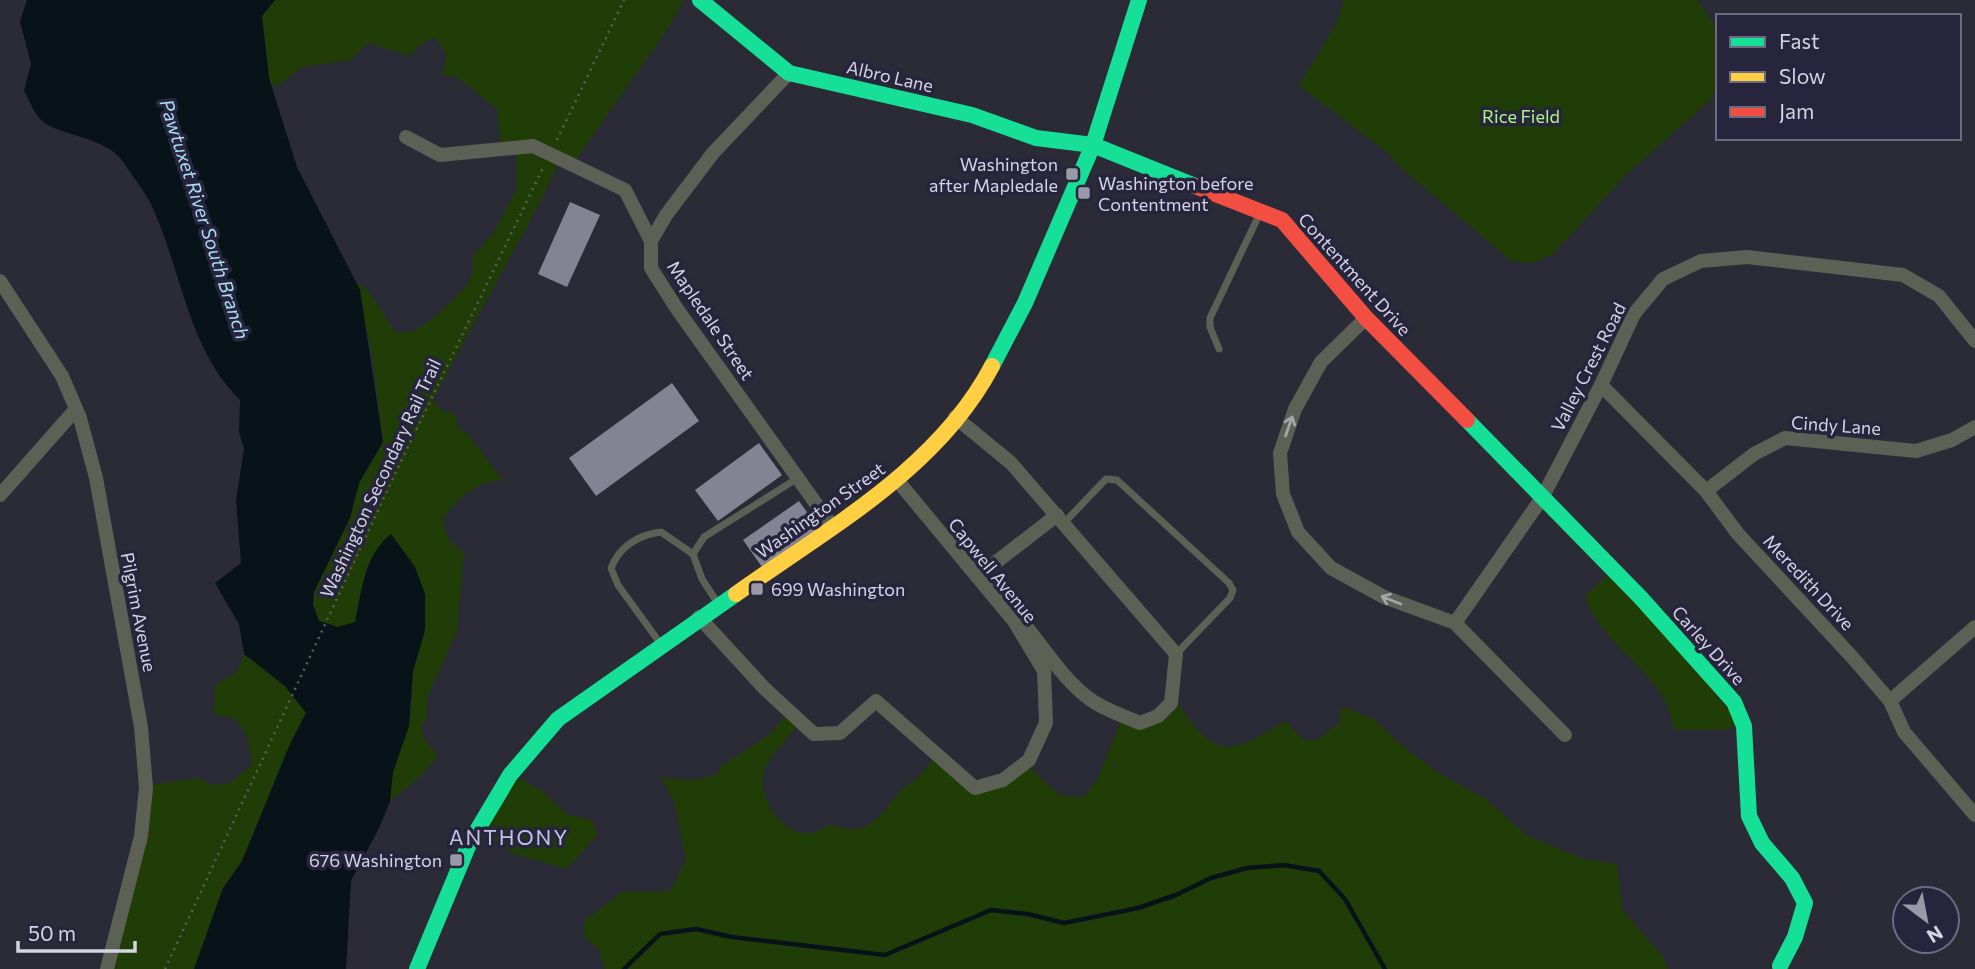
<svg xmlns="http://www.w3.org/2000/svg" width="1975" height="969" font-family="Commissioner,sans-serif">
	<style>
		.green { fill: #213d07 }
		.water { fill: #071219 }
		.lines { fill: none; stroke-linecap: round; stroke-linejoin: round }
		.stream { stroke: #071219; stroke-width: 4.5 }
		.building { fill: #838493 }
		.path { stroke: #5b5e58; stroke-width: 2.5; stroke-dasharray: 2 5; stroke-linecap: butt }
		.lane { stroke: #5c6055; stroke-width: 7 }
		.street { stroke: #5c6055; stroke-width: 14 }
		.fast { stroke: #16e098; stroke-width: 16 }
		.slow { stroke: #ffcf43; stroke-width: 16 }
		.jam { stroke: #f24e42; stroke-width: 16 }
		.oneway { stroke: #a4a6ab }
		.poi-dot { fill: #9999a7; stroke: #26253d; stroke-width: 2.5 }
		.labels { text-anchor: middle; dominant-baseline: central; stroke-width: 7; stroke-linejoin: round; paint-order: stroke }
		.street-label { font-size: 18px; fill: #d4d4e4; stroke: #26253d }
		.park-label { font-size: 18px; fill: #b2f385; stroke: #26253d }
		.poi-label { font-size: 18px; fill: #d4d4e4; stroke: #26253d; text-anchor: end }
		.water-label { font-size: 19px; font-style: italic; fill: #acddf7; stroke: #26253d }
		.quarter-label { font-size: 21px; letter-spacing: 2px; fill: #c3c3e3; stroke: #26253d }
	</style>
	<rect width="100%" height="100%" fill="#2b2b37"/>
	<g class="green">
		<path d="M 275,0 L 684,0 L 669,27 L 575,161 L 559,162 L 543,197 L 433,399 L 444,413 L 450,410 L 456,418 L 459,429 L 467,433 L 508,487 L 500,480 C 473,483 461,497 443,517 C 444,534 449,543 464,552 L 457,632 L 428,695 L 427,717 L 421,727 L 423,737 L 438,756 L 420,777 L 390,801 L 393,772 L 409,726 L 413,671 L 425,630 L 415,567 L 391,535 L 367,567 L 355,622 L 338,627 L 319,621 L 313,605 L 314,592 L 350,518 L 359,483 L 383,442 L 373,359 L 357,285 L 361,284 C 377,298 383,316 397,333 L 414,331 L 437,315 L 467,285 L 473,271 L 472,257 L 494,232 L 516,190 L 516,151 L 501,147 L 497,109 L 457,77 L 442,76 L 447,55 L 434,37 L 419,46 L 410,56 L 368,43 L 350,60 L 302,67 L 275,88 L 269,78 L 262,16 Z"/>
		<polygon points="1344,0 1698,0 1714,25 1718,40 1718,85 1709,101 1627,174 1553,254 1534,263 1511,261 1400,167 1388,153 1299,86 1337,22"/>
		<path d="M 1612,571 L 1741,724 L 1722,730 L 1674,730 C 1665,669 1603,651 1585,596 Z"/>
		<polygon points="244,654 285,686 306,713 290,744 242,861 223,888 194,969 108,969 149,785 198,778 211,785 230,783 252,764 247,736 235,719 214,714 215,685 237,672"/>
		<path d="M 1168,689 C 1183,709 1206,755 1237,746 C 1253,741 1270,729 1286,721 L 1303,740 L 1317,740 L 1340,722 L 1341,706 L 1374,719 L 1405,748 L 1440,774 L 1486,799 L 1527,836 L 1585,859 L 1617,864 L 1623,911 L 1661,954 L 1668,969 L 605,969 L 598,948 L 585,938 L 584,921 L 622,892 L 670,891 L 686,860 L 675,804 L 661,777 C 681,780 700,782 718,773 L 721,766 L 770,734 L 786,714 L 799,723 C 791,734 767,760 764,772 C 757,799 783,837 812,833 C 818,832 825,827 831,824 C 867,839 877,819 898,793 C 902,787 910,784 916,779 C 922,774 928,765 934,758 L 976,788 L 1026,764 L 1059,795 L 1083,797 L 1097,780 L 1123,716 L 1140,718 L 1162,706 Z"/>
		<polygon points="513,775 544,792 568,815 592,820 598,834 567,869 512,853 482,833"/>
	</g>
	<path class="water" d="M 27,0 L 275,0 L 262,16 L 269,78 L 297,167 L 360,290 L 383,442 L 359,483 L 350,518 L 314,592 L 313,605 L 319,621 L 338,627 L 355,622 C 362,590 364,556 391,534 L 415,567 L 425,594 L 425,630 L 413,671 L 409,726 L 393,772 L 390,801 L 380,826 L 351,881 L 346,969 L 194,969 L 223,888 L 242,861 L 290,744 L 306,713 L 285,686 L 244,654 L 239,624 L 215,583 L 241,563 L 236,500 L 244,449 L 239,432 L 240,400 C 190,351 182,276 155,213 C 148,195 134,179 124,163 C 105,135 58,137 40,119 C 33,112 29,99 24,91 L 31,64 L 20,21 Z"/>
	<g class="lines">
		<polyline class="stream" points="624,969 660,934 696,929 732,937 885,955 991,910 1028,914 1064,923 1138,908 1176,895 1211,878 1247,868 1284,865 1319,871 1345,899 1385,969"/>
	</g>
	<g class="building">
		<polygon points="570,202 600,215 567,287 538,274"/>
		<polygon points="672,383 699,421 596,496 569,458"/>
		<polygon points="759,443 782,475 718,521 695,490"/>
		<polygon points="799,501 818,528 762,567 743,540"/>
	</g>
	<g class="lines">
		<g class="path">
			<polyline points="557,140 624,0"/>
			<polyline points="165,969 393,478 543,168"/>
		</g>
		<g class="lane">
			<polyline points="1219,349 1210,327 1210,318 1260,213"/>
			<polyline points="1064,523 1106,479 1117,480 1229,583 1233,590 1230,598 1176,654"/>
			<polyline points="717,602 702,579 693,554 704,537 798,478"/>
			<path d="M 660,643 L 618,585 L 611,568 C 620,546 638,535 661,532 L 693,554"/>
		</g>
		<g class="street">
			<polyline points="789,73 713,153 666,215 651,241 651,268 677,309 832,526"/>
			<polyline points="406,137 440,155 533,146 625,190 651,241"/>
			<polyline points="0,281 62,376 80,418 96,478 141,727 146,788 141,836 107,969"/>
			<polyline points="1366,318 1321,362 1295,409 1280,453 1283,494 1298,532 1331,568 1384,597 1455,623 1565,735"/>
			<polyline points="1601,385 1706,491 1738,534 1853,658 1890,701 1904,732 1975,815"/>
			<path d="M 955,417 L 1011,463 L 1176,654 L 1171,703 L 1158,716 L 1140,723 C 1124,716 1105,710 1091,700 C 1066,682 1048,654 1029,630 L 1021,625"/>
			<polyline points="1706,491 1754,454 1785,438 1916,451 1952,440 1975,427"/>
			<polyline points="0,495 76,409"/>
			<polyline points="977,577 1057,515"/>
			<polyline points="699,617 765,689 814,734 840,733 876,701 975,788 1003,780 1029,760 1046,723 1044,671 1014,621 897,480"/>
			<polyline points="1455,623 1542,498 1601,385 1634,314 1663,279 1701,261 1747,257 1903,275 1939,296 1975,341"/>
			<polyline points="1890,701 1975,627"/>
		</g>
		<g class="fast">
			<polyline points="700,0 789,73 972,115 1036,138 1093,145 1195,186"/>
			<polyline points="992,366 1025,303 1093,145 1139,0"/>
			<polyline points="1467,420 1641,598 1734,702 1744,726 1749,816 1762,843 1792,878 1805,903 1795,937 1780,966"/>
			<polyline points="417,969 469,844 510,775 558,719 736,594"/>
		</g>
		<path class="slow" d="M 736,594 C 827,529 938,469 992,366"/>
		<polyline class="jam" points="1195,186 1282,220 1366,318 1467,420"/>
	</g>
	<defs><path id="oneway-shaft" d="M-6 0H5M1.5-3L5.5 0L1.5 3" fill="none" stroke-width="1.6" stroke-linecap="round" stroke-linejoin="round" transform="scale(1.75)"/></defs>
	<g class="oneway">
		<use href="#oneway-shaft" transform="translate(1289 426) rotate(-71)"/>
		<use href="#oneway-shaft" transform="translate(1391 600) rotate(-158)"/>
	</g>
	<g class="poi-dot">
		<rect x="1065" y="167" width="14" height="14" rx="3.5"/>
		<rect x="1077" y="186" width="14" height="14" rx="3.5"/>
		<rect x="750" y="582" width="14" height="14" rx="3.5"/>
		<rect x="449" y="853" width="14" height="14" rx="3.5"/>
	</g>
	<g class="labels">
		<g class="street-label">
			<text transform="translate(890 76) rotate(13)">Albro Lane</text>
			<text transform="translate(1355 274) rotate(48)">Contentment Drive</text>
			<text transform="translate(711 320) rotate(56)">Mapledale Street</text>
			<text transform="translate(1588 367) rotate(-63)">Valley Crest Road</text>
			<text transform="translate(1836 425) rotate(4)">Cindy Lane</text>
			<text transform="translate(380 478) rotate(-65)">Washington Secondary Rail Trail</text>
			<text transform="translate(820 510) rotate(-35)">Washington Street</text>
			<text transform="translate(993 570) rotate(51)">Capwell Avenue</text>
			<text transform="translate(1809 582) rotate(47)">Meredith Drive</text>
			<text transform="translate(139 612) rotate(79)">Pilgrim Avenue</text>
			<text transform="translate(1709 645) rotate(48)">Carley Drive</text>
		</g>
		<g class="park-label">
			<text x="1521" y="116">Rice Field</text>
		</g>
		<g class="poi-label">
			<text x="1058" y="164">Washington<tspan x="1058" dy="21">after Mapledale</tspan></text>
			<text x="1098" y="183" text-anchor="start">Washington before<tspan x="1098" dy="21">Contentment</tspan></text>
			<text x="771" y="589" text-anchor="start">699 Washington</text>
			<text x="442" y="860">676 Washington</text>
		</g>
		<g class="water-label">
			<text transform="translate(205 219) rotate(72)">Pawtuxet River South Branch</text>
		</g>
		<g class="quarter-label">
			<text x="509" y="836">ANTHONY</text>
		</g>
	</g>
	<rect x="1716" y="14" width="245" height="126" fill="#26253d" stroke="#6c6b80" stroke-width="2"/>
	<rect x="1730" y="37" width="35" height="10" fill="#16e098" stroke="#6c6b80" stroke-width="2"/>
	<text x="1779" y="49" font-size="21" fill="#d4d4e4">Fast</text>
	<rect x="1730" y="72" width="35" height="10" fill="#ffcf43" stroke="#6c6b80" stroke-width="2"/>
	<text x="1779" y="84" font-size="21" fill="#d4d4e4">Slow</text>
	<rect x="1730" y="107" width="35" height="10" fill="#f24e42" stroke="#6c6b80" stroke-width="2"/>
	<text x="1779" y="119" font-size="21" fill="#d4d4e4">Jam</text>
	<g transform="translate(1926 920) rotate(148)"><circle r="33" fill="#26253d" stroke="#6c6b80" stroke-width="2"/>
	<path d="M0-5L12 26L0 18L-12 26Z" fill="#9999a7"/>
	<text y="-10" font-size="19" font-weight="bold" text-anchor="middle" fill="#d4d4e4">N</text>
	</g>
	<path d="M18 941v10h117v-10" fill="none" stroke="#d4d4e4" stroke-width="3.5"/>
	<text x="28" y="941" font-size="21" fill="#d4d4e4" stroke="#26253d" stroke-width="5" paint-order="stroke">50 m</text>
</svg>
